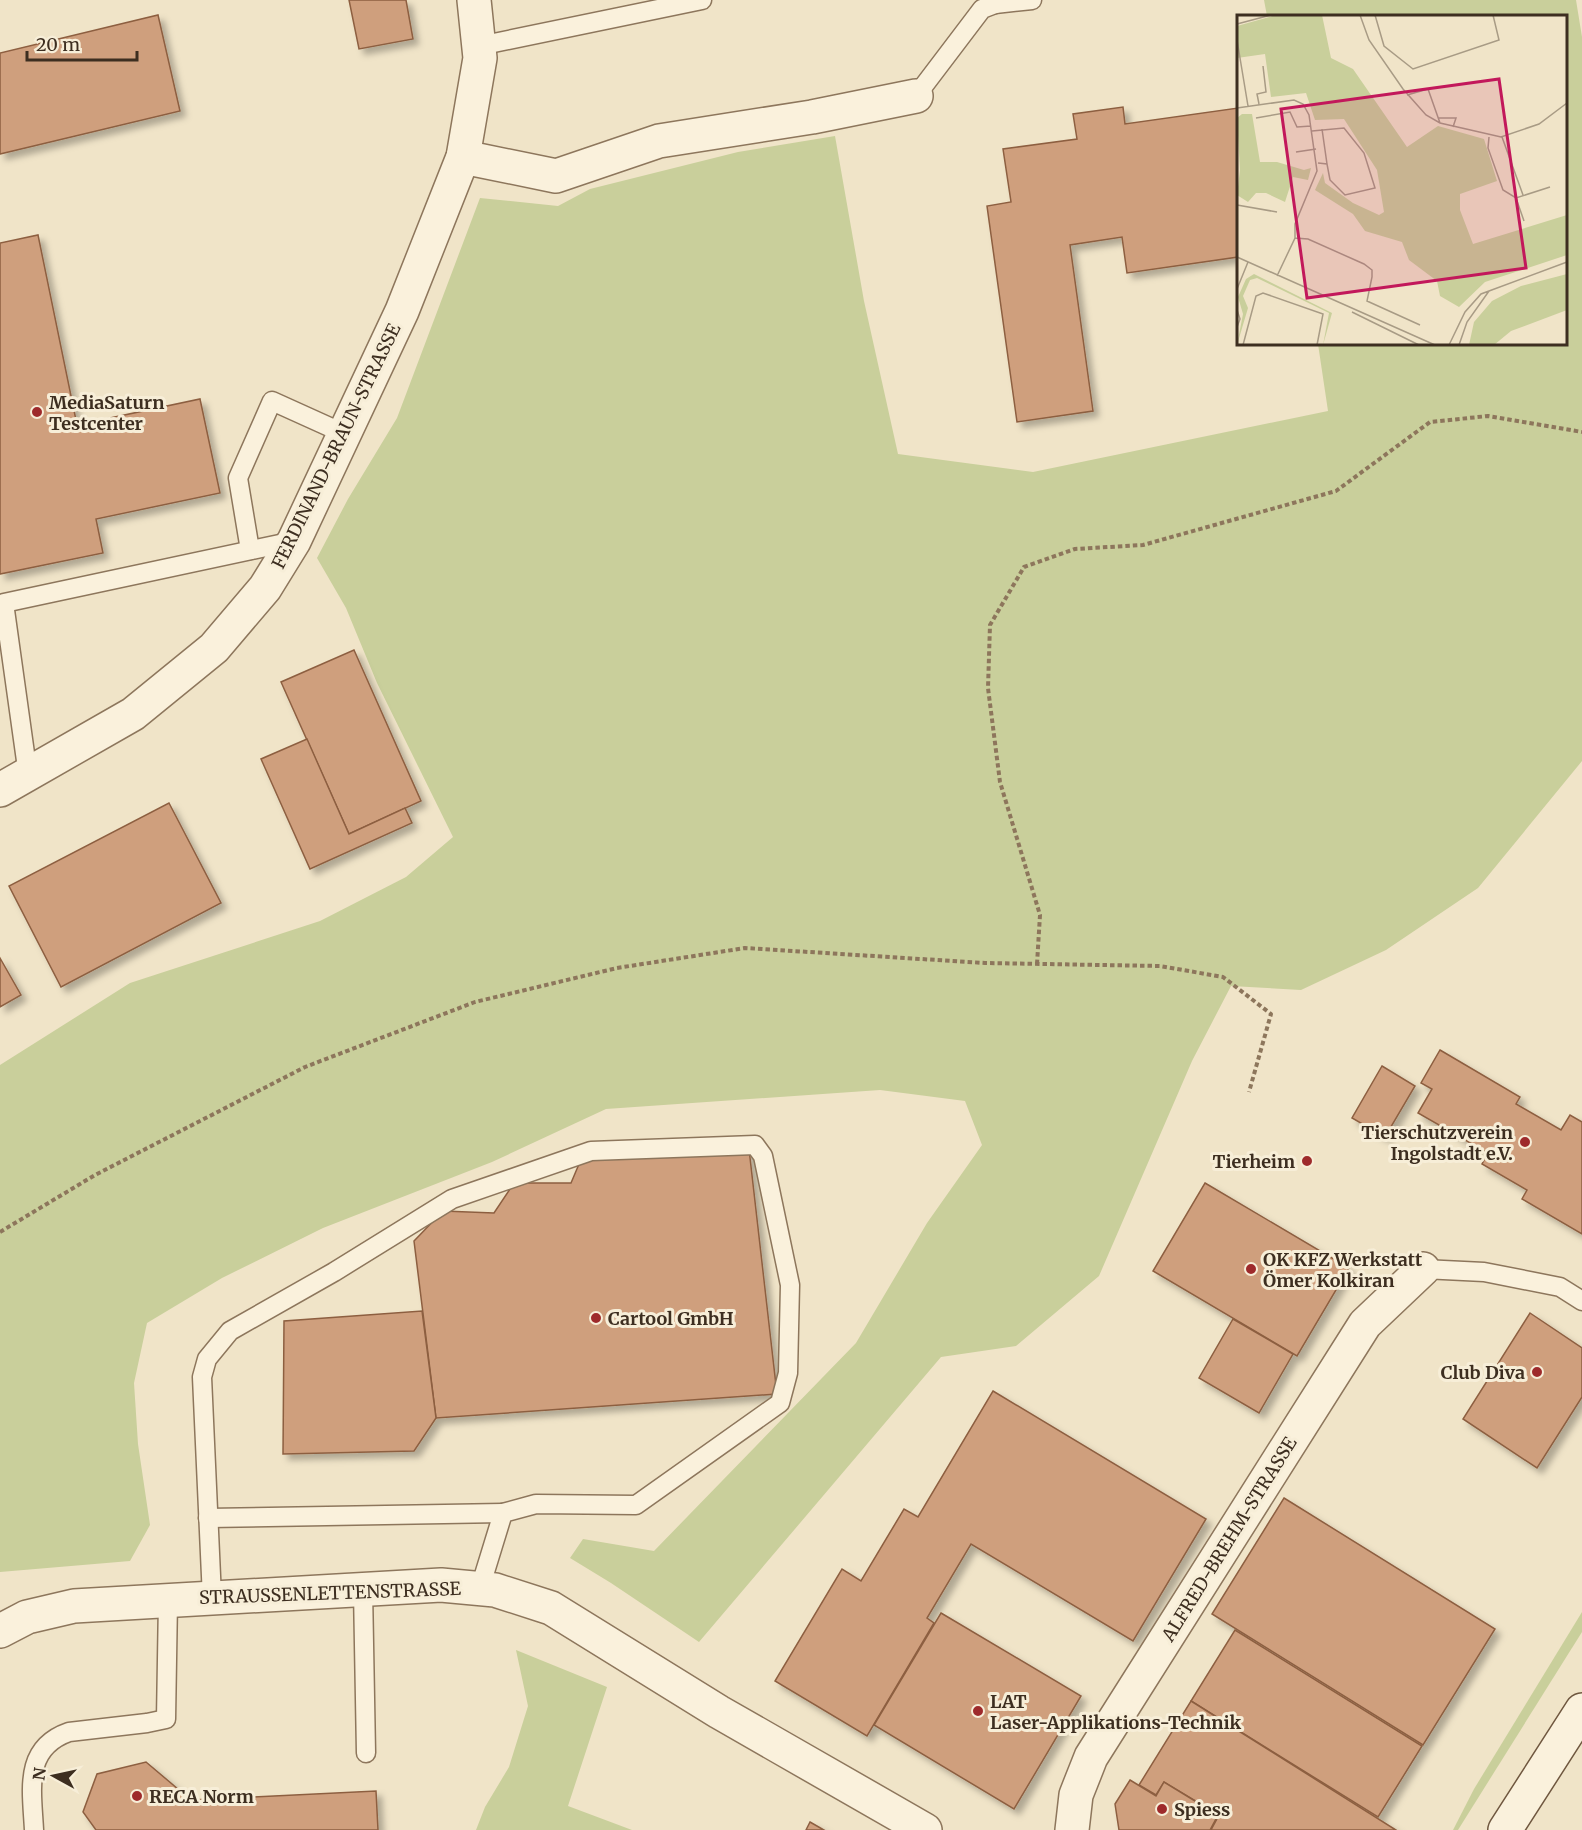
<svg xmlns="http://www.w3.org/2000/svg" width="1582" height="1830" font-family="Merriweather,serif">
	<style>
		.green { fill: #c9cf9b }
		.building { fill: #cf9f7d; stroke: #8d5f41; stroke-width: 1.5; filter: url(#shadow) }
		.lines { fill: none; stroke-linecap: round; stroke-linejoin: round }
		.lane-casing { stroke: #8d765c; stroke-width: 21 }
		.street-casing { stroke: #8d765c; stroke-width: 36 }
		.secondary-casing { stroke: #6f573f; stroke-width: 36 }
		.path { stroke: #8d765c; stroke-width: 4; stroke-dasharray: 4.5 3; stroke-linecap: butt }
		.lane { stroke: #faf1dc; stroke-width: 18 }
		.street { stroke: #faf1dc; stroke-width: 33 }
		.secondary { stroke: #faf1dc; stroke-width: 33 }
		.poi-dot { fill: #9e2a2b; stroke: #f7eed8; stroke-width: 2 }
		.labels { text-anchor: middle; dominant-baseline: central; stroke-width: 6; stroke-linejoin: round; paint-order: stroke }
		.poi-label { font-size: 18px; font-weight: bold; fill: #3d2e20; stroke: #f7eed8; text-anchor: start }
		.street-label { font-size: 18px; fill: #3d2e20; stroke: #f7eed8 }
		.inset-road { fill: none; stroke: #a89b85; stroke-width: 1.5 }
		.view { fill: #c2185b; fill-opacity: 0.15; stroke: #c2185b; stroke-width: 3 }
		.inset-edge { fill: none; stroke: #3d2e20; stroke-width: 3 }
	</style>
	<defs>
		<filter id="shadow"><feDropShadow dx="5.5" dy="5.5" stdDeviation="3" flood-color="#0004"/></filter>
	</defs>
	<rect width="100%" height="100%" fill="#f0e4c8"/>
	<g class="green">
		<polygon points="1264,0 1576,0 1582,37 1582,761 1478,888 1386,950 1301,990 1231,986 1192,1061 1099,1276 1016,1346 941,1357 699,1642 611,1583 570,1558 583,1539 654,1551 856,1343 927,1223 982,1145 965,1101 880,1090 606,1109 492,1162 323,1228 222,1278 147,1323 134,1383 138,1444 150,1525 130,1561 0,1572 0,1065 130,983 320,921 406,877 453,837 377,683 346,608 317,558 348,499 397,418 480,198 558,206 590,189 738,152 835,136 864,301 898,454 1033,472 1328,411 1318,344 1566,344 1566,16 1267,16"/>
		<polygon points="1582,1612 1582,1632 1458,1830 1453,1830 1474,1789"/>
		<polygon points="516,1650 607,1687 568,1806 632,1830 476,1830 485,1807 509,1767 528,1706"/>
	</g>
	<g class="building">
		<polygon points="349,0 406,0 413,39 359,49"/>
		<polygon points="158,15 180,111 0,154 0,53"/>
		<polygon points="1123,107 1125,124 1238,108 1238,257 1127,273 1122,237 1070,245 1093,411 1017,422 987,206 1011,202 1003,149 1077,139 1073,114"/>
		<polygon points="38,235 77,425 200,399 220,493 96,519 103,553 0,574 0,243"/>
		<polygon points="354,650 421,801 349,834 281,682"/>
		<polygon points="307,739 349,834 405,808 412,823 310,869 261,759"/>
		<polygon points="169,803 221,903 61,987 9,886"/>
		<polygon points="0,958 21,995 0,1007"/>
		<polygon points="1440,1050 1520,1097 1516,1104 1561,1130 1570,1115 1582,1122 1582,1234 1522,1199 1527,1190 1482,1164 1488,1153 1418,1113 1432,1089 1421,1083"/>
		<polygon points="1382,1066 1415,1086 1385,1137 1352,1118"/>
		<polygon points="749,1149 777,1394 436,1418 414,1241 443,1211 494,1213 514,1183 571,1183 582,1157"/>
		<polygon points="1205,1183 1349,1268 1297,1356 1153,1271"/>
		<polygon points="422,1311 436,1418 414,1451 283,1454 284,1321"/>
		<polygon points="1530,1313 1582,1348 1582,1397 1537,1468 1463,1419"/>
		<polygon points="1233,1319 1293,1354 1259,1413 1199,1378"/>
		<polygon points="993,1391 1206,1519 1133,1641 971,1544 927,1618 934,1623 867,1736 775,1681 842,1569 861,1581 904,1509 918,1517"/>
		<polygon points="1284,1498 1495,1629 1423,1745 1212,1614"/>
		<polygon points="941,1613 1081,1696 1014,1809 874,1725"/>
		<polygon points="1235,1630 1422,1746 1378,1817 1191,1701"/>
		<polygon points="1191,1701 1396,1830 1211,1830 1219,1815 1164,1782 1156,1795 1139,1785"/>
		<polygon points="146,1762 191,1800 376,1791 378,1830 96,1830 83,1812 97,1774"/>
		<polygon points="1130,1780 1156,1796 1164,1782 1218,1815 1210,1830 1119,1830 1115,1804"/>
		<polygon points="810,1822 824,1830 806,1830"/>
	</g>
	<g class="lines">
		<g class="lane-casing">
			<g id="lane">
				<polyline points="995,4 1032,0"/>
				<polyline points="479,46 702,0"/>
				<polyline points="916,96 982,9 995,4 994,0"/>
				<polyline points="250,550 238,478 272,401 345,434"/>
				<polyline points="28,775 4,603 294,541"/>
				<polyline points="1423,1269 1484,1272 1560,1287 1582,1301"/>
				<polyline points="208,1518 503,1513"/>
				<polyline points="363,1590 366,1753"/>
				<polyline points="212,1598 202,1377 207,1359 230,1331 334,1272 452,1199 591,1151 755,1145 763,1156 790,1285 788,1373 780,1403 636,1505 536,1504 503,1513 480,1588"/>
				<path d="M 34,1830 C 32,1790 23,1748 69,1732 L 147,1723 L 166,1719 L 168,1600"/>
			</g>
		</g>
		<g class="street-casing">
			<g id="street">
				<polyline points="463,157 556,176 659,141 812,117 916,96"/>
				<polyline points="0,790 133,714 214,648 265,588 294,541 402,311 463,157 480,58 474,0"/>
				<polyline points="0,1631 27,1617 74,1606 441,1585 495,1590 551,1608 719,1712 925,1830"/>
				<polyline points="1072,1830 1076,1795 1091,1757 1365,1324 1423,1269"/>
			</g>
		</g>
		<g class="secondary-casing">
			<polyline id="secondary" points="1505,1830 1582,1710"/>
		</g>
		<g class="path">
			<polyline points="1037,964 1040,915 1000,782 988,688 990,625 1024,567 1075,549 1143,545 1336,491 1430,422 1488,416 1582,432"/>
			<polyline points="0,1232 95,1175 305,1067 475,1002 617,968 745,948 985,963 1160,966 1223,977 1271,1014 1249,1092"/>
		</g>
		<use href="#lane" class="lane"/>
		<use href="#street" class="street"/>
		<use href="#secondary" class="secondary"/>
	</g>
	<g class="poi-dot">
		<circle cx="37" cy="412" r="6"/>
		<circle cx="1525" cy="1142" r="6"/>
		<circle cx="1307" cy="1161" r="6"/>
		<circle cx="1251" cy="1269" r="6"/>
		<circle cx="596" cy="1318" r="6"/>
		<circle cx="1537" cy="1372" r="6"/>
		<circle cx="978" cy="1711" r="6"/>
		<circle cx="137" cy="1796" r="6"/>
		<circle cx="1162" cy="1809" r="6"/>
	</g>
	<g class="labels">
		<g class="poi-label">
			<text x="49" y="402">MediaSaturn<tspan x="49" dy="21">Testcenter</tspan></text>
			<text x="1513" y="1132" text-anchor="end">Tierschutzverein<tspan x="1513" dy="21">Ingolstadt e.V.</tspan></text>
			<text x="1295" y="1161" text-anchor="end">Tierheim</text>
			<text x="1263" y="1259">OK KFZ Werkstatt<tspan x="1263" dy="21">Ömer Kolkiran</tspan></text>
			<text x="608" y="1318">Cartool GmbH</text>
			<text x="1525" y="1372" text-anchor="end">Club Diva</text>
			<text x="990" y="1701">LAT<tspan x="990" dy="21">Laser-Applikations-Technik</tspan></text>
			<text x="149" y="1796">RECA Norm</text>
			<text x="1174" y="1809">Spiess</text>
		</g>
		<g class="street-label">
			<text transform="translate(336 446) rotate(-64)">FERDINAND-BRAUN-STRASSE</text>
			<text transform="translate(1229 1539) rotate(-58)">ALFRED-BREHM-STRASSE</text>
			<text transform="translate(330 1593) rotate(-2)">STRAUSSENLETTENSTRASSE</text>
		</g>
	</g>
	<g transform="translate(1237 15)">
		<rect width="330" height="330" fill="#f0e4c8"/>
		<path d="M 39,0 L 85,0 L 94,43 L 116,54 L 170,132 L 201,111 L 247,124 L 260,166 L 223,179 L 223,195 L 236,229 L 330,200 L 330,240 L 248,267 L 222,292 L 203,281 L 200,266 L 172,245 L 165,227 L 128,216 L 116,199 L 78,175 L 86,158 L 88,168 L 116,188 L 142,200 L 147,197 L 140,155 L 107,104 L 78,105 L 69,78 L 34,82 L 28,39 L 0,43 L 0,11 ZM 5,99 L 15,99 L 23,147 L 40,147 L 67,155 L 74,153 L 71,165 L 56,162 L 48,187 L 29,178 L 19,178 L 11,187 L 0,180 L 3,155 L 0,103 ZM 17,259 L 95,298 L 86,330 L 92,298 L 20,263 L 13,265 L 6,281 L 11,293 L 0,330 L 6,299 L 1,282 L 9,264 ZM 330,259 L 330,295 L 274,316 L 257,330 L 232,330 L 237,307 L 255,286 L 284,271 Z" fill="#c9cf9b"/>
		<path class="inset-road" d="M 123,0 L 132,25 L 166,74 L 189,100 L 203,108 L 264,122 L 302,109 L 330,88M 138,0 L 147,31 L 176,54 L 262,25 L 256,0M 0,9 L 34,0M 0,25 L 11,91M 170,80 L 191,74 L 203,108M 22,89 L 20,79 L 29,77 L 26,51M 0,93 L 57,85 L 66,89 L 72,100 L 80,156 L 58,209 L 58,223 L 40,261M 19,103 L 53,97 L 60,112 L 74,111M 201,103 L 219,103 L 216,112M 85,114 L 90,149M 75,116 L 107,113 L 127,138 L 138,173 L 108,180 L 93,165 L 90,149 L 81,148M 252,122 L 251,133 L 266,175 L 279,183 L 313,172M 265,122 L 286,180M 59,137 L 79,134M 279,183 L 287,206M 0,190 L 40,197M 58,223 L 71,224 L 127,249 L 135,255 L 135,262 L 130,286 L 183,310M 0,242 L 198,330M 0,274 L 11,247M 0,295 L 3,304 L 0,312M 115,297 L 182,330M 6,330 L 19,281 L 26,278 L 86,299 L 80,330M 212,330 L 228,297 L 244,279 L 330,247M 222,330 L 230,307 L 252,276"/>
		<path class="view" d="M 262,64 L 289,253 L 70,283 L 44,94 Z"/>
		<rect width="330" height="330" class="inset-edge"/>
	</g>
	<g transform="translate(54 1776) rotate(278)" stroke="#f7eed8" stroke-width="4.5" paint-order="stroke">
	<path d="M0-4.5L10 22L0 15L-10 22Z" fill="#3d2e20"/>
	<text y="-9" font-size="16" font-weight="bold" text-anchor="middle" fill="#3d2e20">N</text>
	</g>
	<path d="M27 51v9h110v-9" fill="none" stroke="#3d2e20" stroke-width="3"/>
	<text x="36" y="51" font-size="18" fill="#3d2e20" stroke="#f7eed8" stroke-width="4.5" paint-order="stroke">20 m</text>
</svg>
